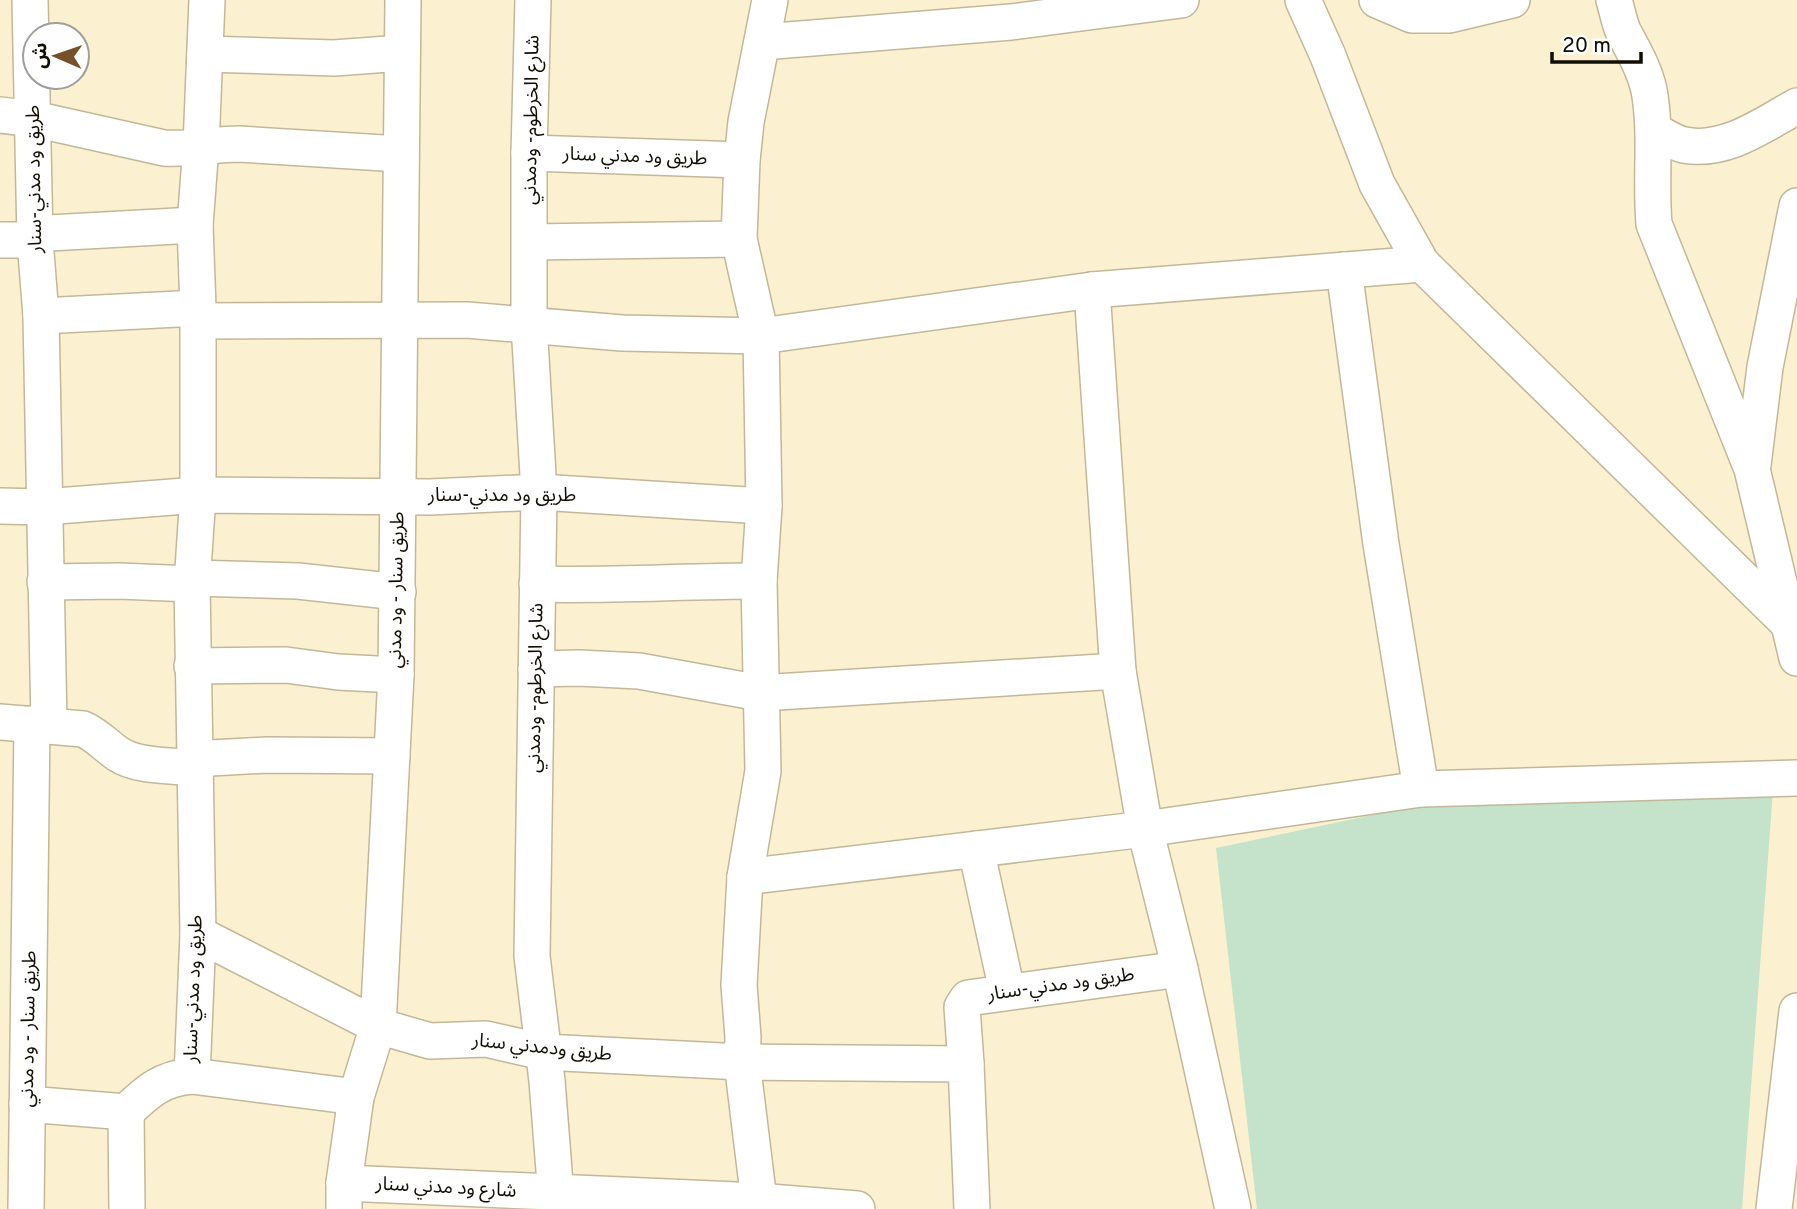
<svg xmlns="http://www.w3.org/2000/svg" width="1797" height="1209" font-family="Overpass,'Noto Sans Arabic',sans-serif">
	<style>
		.green { fill: #c4e3ca }
		.lines { fill: none; stroke-linecap: round; stroke-linejoin: round }
		.street-casing { stroke: #c2b899; stroke-width: 38 }
		.street { stroke: #fff; stroke-width: 35 }
		.labels { text-anchor: middle; dominant-baseline: central; stroke-width: 5; stroke-linejoin: round; paint-order: stroke }
		.street-label { font-size: 19px; fill: #100d03; stroke: #fefefe }
	</style>
	<rect width="100%" height="100%" fill="#fbf1d1"/>
	<polygon class="green" points="1773,791 1742,1209 1257,1209 1216,848 1415,806"/>
	<g class="lines">
		<g class="street-casing">
			<g id="street">
				<polyline points="30,0 35,240 41,316 49,725"/>
				<polyline points="533,0 529,153 529,324 539,492 532,956 547,1081 557,1209"/>
				<polyline points="1303,0 1328,56 1377,184 1422,264 1789,624"/>
				<polyline points="1377,0 1412,15 1449,15 1512,0"/>
				<path d="M 1614,0 C 1617,10 1619,21 1623,31 C 1633,50 1644,68 1649,90 C 1657,134 1650,179 1654,224 L 1752,469 L 1797,658"/>
				<polyline points="762,42 1011,22 1181,0"/>
				<polyline points="205,54 334,58 402,53"/>
				<path d="M 0,115 L 34,119 L 164,148 C 189,150 214,144 239,144 L 400,154"/>
				<path d="M 1654,131 C 1663,135 1674,143 1684,145 C 1725,153 1763,125 1797,106"/>
				<polyline points="529,153 742,160"/>
				<polyline points="0,240 35,240 49,233 195,225"/>
				<polyline points="531,242 739,239"/>
				<polyline points="1344,270 1381,544 1421,789"/>
				<polyline points="1092,290 1118,671 1145,829 1180,969 1233,1209"/>
				<polyline points="41,316 198,308"/>
				<polyline points="198,321 467,320 622,333 761,336 1092,290 1422,264"/>
				<polyline points="1753,465 1765,367 1797,206"/>
				<polyline points="0,506 44,507 198,495 430,497 539,492 764,506"/>
				<polyline points="192,578 298,581 398,592"/>
				<polyline points="45,582 119,581 192,584"/>
				<path d="M 537,584 C 611,586 685,581 759,581"/>
				<polyline points="192,666 286,665 338,672 396,675"/>
				<polyline points="536,669 579,668 639,671 760,693 1118,671"/>
				<path d="M 0,722 L 83,729 C 97,735 105,745 118,754 C 138,767 170,765 193,768"/>
				<polyline points="193,759 267,755 392,756"/>
				<polyline points="976,849 1007,991"/>
				<polyline points="745,877 1145,829 1421,789 1797,778"/>
				<polyline points="198,934 378,1026 430,1041 486,1039 543,1052 742,1062 966,1064 972,1209"/>
				<polyline points="966,1064 962,1007 968,998 1180,969"/>
				<polyline points="192,1076 198,934 192,584 198,495 198,308 195,225 201,146 207,0"/>
				<path d="M 27,1104 L 126,1112 C 147,1092 162,1078 192,1076 L 356,1097"/>
				<polyline points="126,1112 127,1209"/>
				<polyline points="344,1183 759,1201 857,1209"/>
				<polyline points="26,1209 32,724"/>
				<polyline points="344,1209 344,1183 356,1097 378,1026 396,675 403,0"/>
				<polyline points="760,1209 742,1062 743,1037 739,985 745,877 763,771 759,581 764,506 761,336 739,239 742,160 746,122 770,0"/>
				<polyline points="1774,1209 1797,1011"/>
			</g>
		</g>
		<use href="#street" class="street"/>
	</g>
	<g class="labels">
		<g class="street-label">
			<text transform="translate(532 120) rotate(-89)">شارع الخرطوم- ودمدني</text>
			<text transform="translate(635 157) rotate(2)">طريق ود مدني سنار</text>
			<text transform="translate(35 179) rotate(-91)">طريق ود مدني-سنار</text>
			<text x="502" y="496">طريق ود مدني-سنار</text>
			<text transform="translate(397 590) rotate(-89)">طريق سنار - ود مدني</text>
			<text transform="translate(536 688) rotate(-89)">شارع الخرطوم- ودمدني</text>
			<text transform="translate(1061 985) rotate(-8)">طريق ود مدني-سنار</text>
			<text transform="translate(194 989) rotate(-88)">طريق ود مدني-سنار</text>
			<text transform="translate(29 1029) rotate(-89)">طريق سنار - ود مدني</text>
			<text transform="translate(542 1048) rotate(6)">طريق ودمدني سنار</text>
			<text transform="translate(446 1188) rotate(3)">شارع ود مدني سنار</text>
		</g>
	</g>
	<g transform="translate(56 56) rotate(272)"><circle r="33" fill="#fefefe" stroke="#9f9e9a" stroke-width="2"/>
	<path d="M0-5L12 26L0 18L-12 26Z" fill="#75502b"/>
	<text y="-10" font-size="19" font-weight="bold" text-anchor="middle" fill="#100d03">ش</text>
	</g>
	<path d="M1552 52v10h89v-10" fill="none" stroke="#100d03" stroke-width="3.5"/>
	<text x="1562" y="52" font-size="21" fill="#100d03" stroke="#fefefe" stroke-width="5" paint-order="stroke">20 m</text>
</svg>
